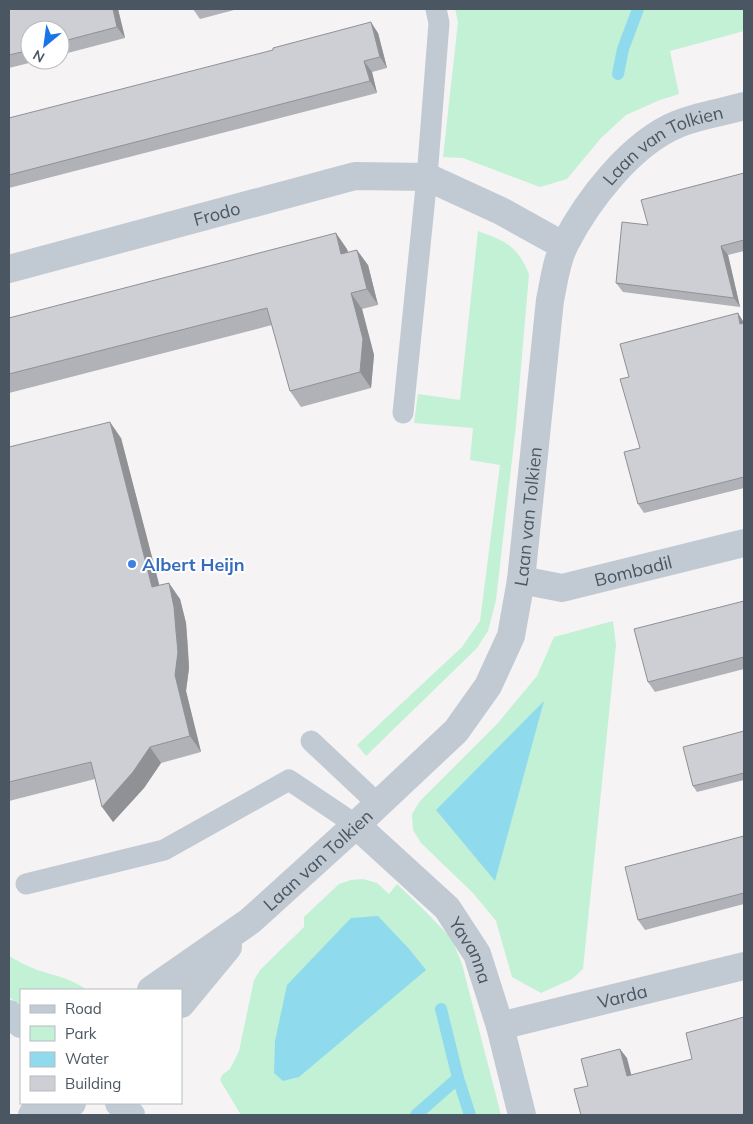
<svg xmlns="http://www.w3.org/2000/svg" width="753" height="1124" font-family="Mulish,sans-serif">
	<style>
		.green { fill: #c3f1d5 }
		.water { fill: #90daee }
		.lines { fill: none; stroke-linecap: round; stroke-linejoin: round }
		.stream { stroke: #90daee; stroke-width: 12 }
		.lane { stroke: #c1cad2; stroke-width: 21 }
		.street { stroke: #c1cad2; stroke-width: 28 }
		.secondary { stroke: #c1cbd6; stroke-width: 28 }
		.wall { fill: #b0b2b7 }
		.shaded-wall { fill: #909195 }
		.building { fill: #cdcfd5; stroke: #909195 }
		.shop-dot { fill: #3f7fe0; stroke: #fff; stroke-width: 2 }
		.labels { text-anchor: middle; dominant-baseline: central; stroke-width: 4; stroke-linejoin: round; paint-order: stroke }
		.street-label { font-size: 18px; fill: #4a5661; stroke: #fff }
		.shop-label { font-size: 18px; font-weight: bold; fill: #366cbe; stroke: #fff; text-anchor: start }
	</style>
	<rect width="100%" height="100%" fill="#f5f3f3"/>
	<g class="green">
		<polygon points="455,9 744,9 744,31 670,51 679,94 660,100 626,115 601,138 567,179 540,187 463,158 443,157 458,22"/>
		<path d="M 478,231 C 505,241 517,245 529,274 L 516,425 L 496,600 L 488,631 L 477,648 L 366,756 L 357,745 L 462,647 L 480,621 L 500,465 L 470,460 L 473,428 L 414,423 L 418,394 L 460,400 Z"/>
		<polygon points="613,621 616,645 583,969 572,979 541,993 512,977 496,921 473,893 421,843 413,830 412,814 420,801 497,724 537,676 554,637"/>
		<polygon points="363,879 377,883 389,894 397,884 425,911 452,939 462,964 501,1115 241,1115 220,1080 222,1075 230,1069 239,1051 254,980 260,970 304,927 304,917 339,884 351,880"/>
		<path d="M 9,956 C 18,961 27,966 37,970 C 55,976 71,978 87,990 L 21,990 L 21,1006 L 9,997 Z"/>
	</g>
	<g class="water">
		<polygon points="544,701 495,881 436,810"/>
		<polygon points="378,916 410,950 426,970 299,1077 283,1081 274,1073 275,1041 287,985 351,918"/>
	</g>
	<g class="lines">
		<g class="stream">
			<polyline points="618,74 623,49 638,9"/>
			<polyline points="458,1078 470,1115"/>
			<polyline points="416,1115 458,1078 441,1009"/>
		</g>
		<g class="lane">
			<polyline points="403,413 427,177 439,23 436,9"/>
			<polyline points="311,741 378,804"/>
			<polyline points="26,884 164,850 289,780 356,825"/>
		</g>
		<g class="street">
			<path id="s1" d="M 9,269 L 355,176 L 427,177 L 501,211 L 564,246"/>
			<path id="s2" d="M 521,580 L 562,588 L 744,543"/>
			<path id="s3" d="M 356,825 L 447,908 L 477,954 L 500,1026 L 522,1115"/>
			<path id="s4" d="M 151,990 L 250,921 L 356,825 L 456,731 L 488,686 L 511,636 L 521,580 L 550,300 C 554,282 556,261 565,244 C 587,201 631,143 678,124 C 696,116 724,112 744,106"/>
			<polyline points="181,1004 228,947"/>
			<path id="s5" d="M 500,1026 L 744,966"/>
			<polyline points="32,1115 39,1103"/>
			<polyline points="54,1115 72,1103"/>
		</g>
		<g class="secondary">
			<polyline points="9,1014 21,1024"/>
			<polyline points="119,1103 131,1115"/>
		</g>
	</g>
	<g class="wall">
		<polygon points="9,9 118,9 125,38 60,55 60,30 30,30 30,60 41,60 9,68"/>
		<polygon points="193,9 238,9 200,19"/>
		<polygon points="378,33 387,68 372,72 377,93 9,188 9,118"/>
		<polygon points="744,173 744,251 728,255 740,307 623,292 616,283 648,225"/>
		<polygon points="347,249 348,252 368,265 378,305 362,309 374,355 371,388 301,407 290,391 272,325 9,393 9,318"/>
		<polygon points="738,313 744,323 744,488 644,513 638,504 640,448 629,377"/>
		<polygon points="121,438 159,585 180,599 186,623 188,647 189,668 186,691 201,752 161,763 144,788 113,822 95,779 9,801 9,447"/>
		<polygon points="744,601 744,669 655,692 648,682"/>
		<polygon points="744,731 744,780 697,792 693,786"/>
		<polygon points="744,836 744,904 645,930 638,920"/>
	</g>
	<g class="shaded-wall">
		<polygon points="113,9 118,9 125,38 117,27"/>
		<polygon points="371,22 378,33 387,68 380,57"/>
		<polygon points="364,61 372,72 377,93 370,81"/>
		<polygon points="336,233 347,249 352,270 341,254"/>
		<polygon points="721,246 728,255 740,307 734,298"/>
		<polygon points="357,250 368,265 378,305 367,289"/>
		<polygon points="351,293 362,309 374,355 371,388 360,372"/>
		<polygon points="738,313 744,323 740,324"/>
		<polygon points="110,422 121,438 164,603 152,587"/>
		<polygon points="169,583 180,599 186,623 189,668 186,691 201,752 190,736 175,675"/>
		<polygon points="150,747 161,763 144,788 113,822 102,807"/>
		<polygon points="620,1049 627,1058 634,1085 627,1076"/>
	</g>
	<g class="building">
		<polygon points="9,9 113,9 117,27 60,42 60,30 30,30 30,50 9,55"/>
		<polygon points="371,22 380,57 364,61 370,81 9,175 9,118 273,50 273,48"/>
		<polygon points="744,173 744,240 721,246 734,298 616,283 622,222 648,225 641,200"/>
		<polygon points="336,233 341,254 357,250 367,289 351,293 363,339 360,372 290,391 267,308 9,374 9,318"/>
		<polygon points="738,313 740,324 744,323 744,477 638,504 624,452 640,448 620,379 629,377 620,344"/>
		<polygon points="110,422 152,587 169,583 174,607 176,631 178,652 175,675 190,736 150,747 133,772 102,807 91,762 9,782 9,447"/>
		<polygon points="744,601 744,657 648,682 634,629"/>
		<polygon points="744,731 744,773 693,786 683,747"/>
		<polygon points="744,836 744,893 638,920 625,867"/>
		<polygon points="744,1017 744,1115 581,1115 574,1089 588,1086 581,1059 620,1049 627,1076 692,1059 686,1033"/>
	</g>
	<circle class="shop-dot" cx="132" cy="564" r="5"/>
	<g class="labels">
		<g class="street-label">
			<text stroke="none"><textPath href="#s4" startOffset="1052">Laan van Tolkien</textPath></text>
			<text stroke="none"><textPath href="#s1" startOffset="215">Frodo</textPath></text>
			<text stroke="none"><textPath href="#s4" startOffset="632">Laan van Tolkien</textPath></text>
			<text stroke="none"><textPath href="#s2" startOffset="115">Bombadil</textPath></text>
			<text stroke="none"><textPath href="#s4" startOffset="212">Laan van Tolkien</textPath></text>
			<text stroke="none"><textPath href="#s3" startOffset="172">Yavanna</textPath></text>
			<text stroke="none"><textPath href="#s5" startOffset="126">Varda</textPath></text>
		</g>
		<g class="shop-label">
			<text x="142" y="564">Albert Heijn</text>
		</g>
	</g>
	<rect width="753" height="1124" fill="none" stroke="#4a5661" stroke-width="20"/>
	<rect x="20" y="989" width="162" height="115" fill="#ffffff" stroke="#b7bbc0"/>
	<rect x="30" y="1005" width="25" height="8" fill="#c1cbd6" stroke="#b7bbc0"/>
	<text x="65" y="1014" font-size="15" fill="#4a5661">Road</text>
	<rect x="30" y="1026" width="25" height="15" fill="#c3f1d5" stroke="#b7bbc0"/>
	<text x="65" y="1039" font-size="15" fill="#4a5661">Park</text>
	<rect x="30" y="1052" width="25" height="15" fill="#90daee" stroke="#b7bbc0"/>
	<text x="65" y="1064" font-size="15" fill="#4a5661">Water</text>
	<rect x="30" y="1076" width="25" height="15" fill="#cdcfd5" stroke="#b7bbc0"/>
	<text x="65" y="1089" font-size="15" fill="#4a5661">Building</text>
	<g transform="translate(45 45) rotate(209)"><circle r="24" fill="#ffffff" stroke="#b7bbc0"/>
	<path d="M0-4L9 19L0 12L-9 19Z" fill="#1a73e8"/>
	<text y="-8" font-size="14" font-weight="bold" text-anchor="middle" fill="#4a5661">N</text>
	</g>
</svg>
